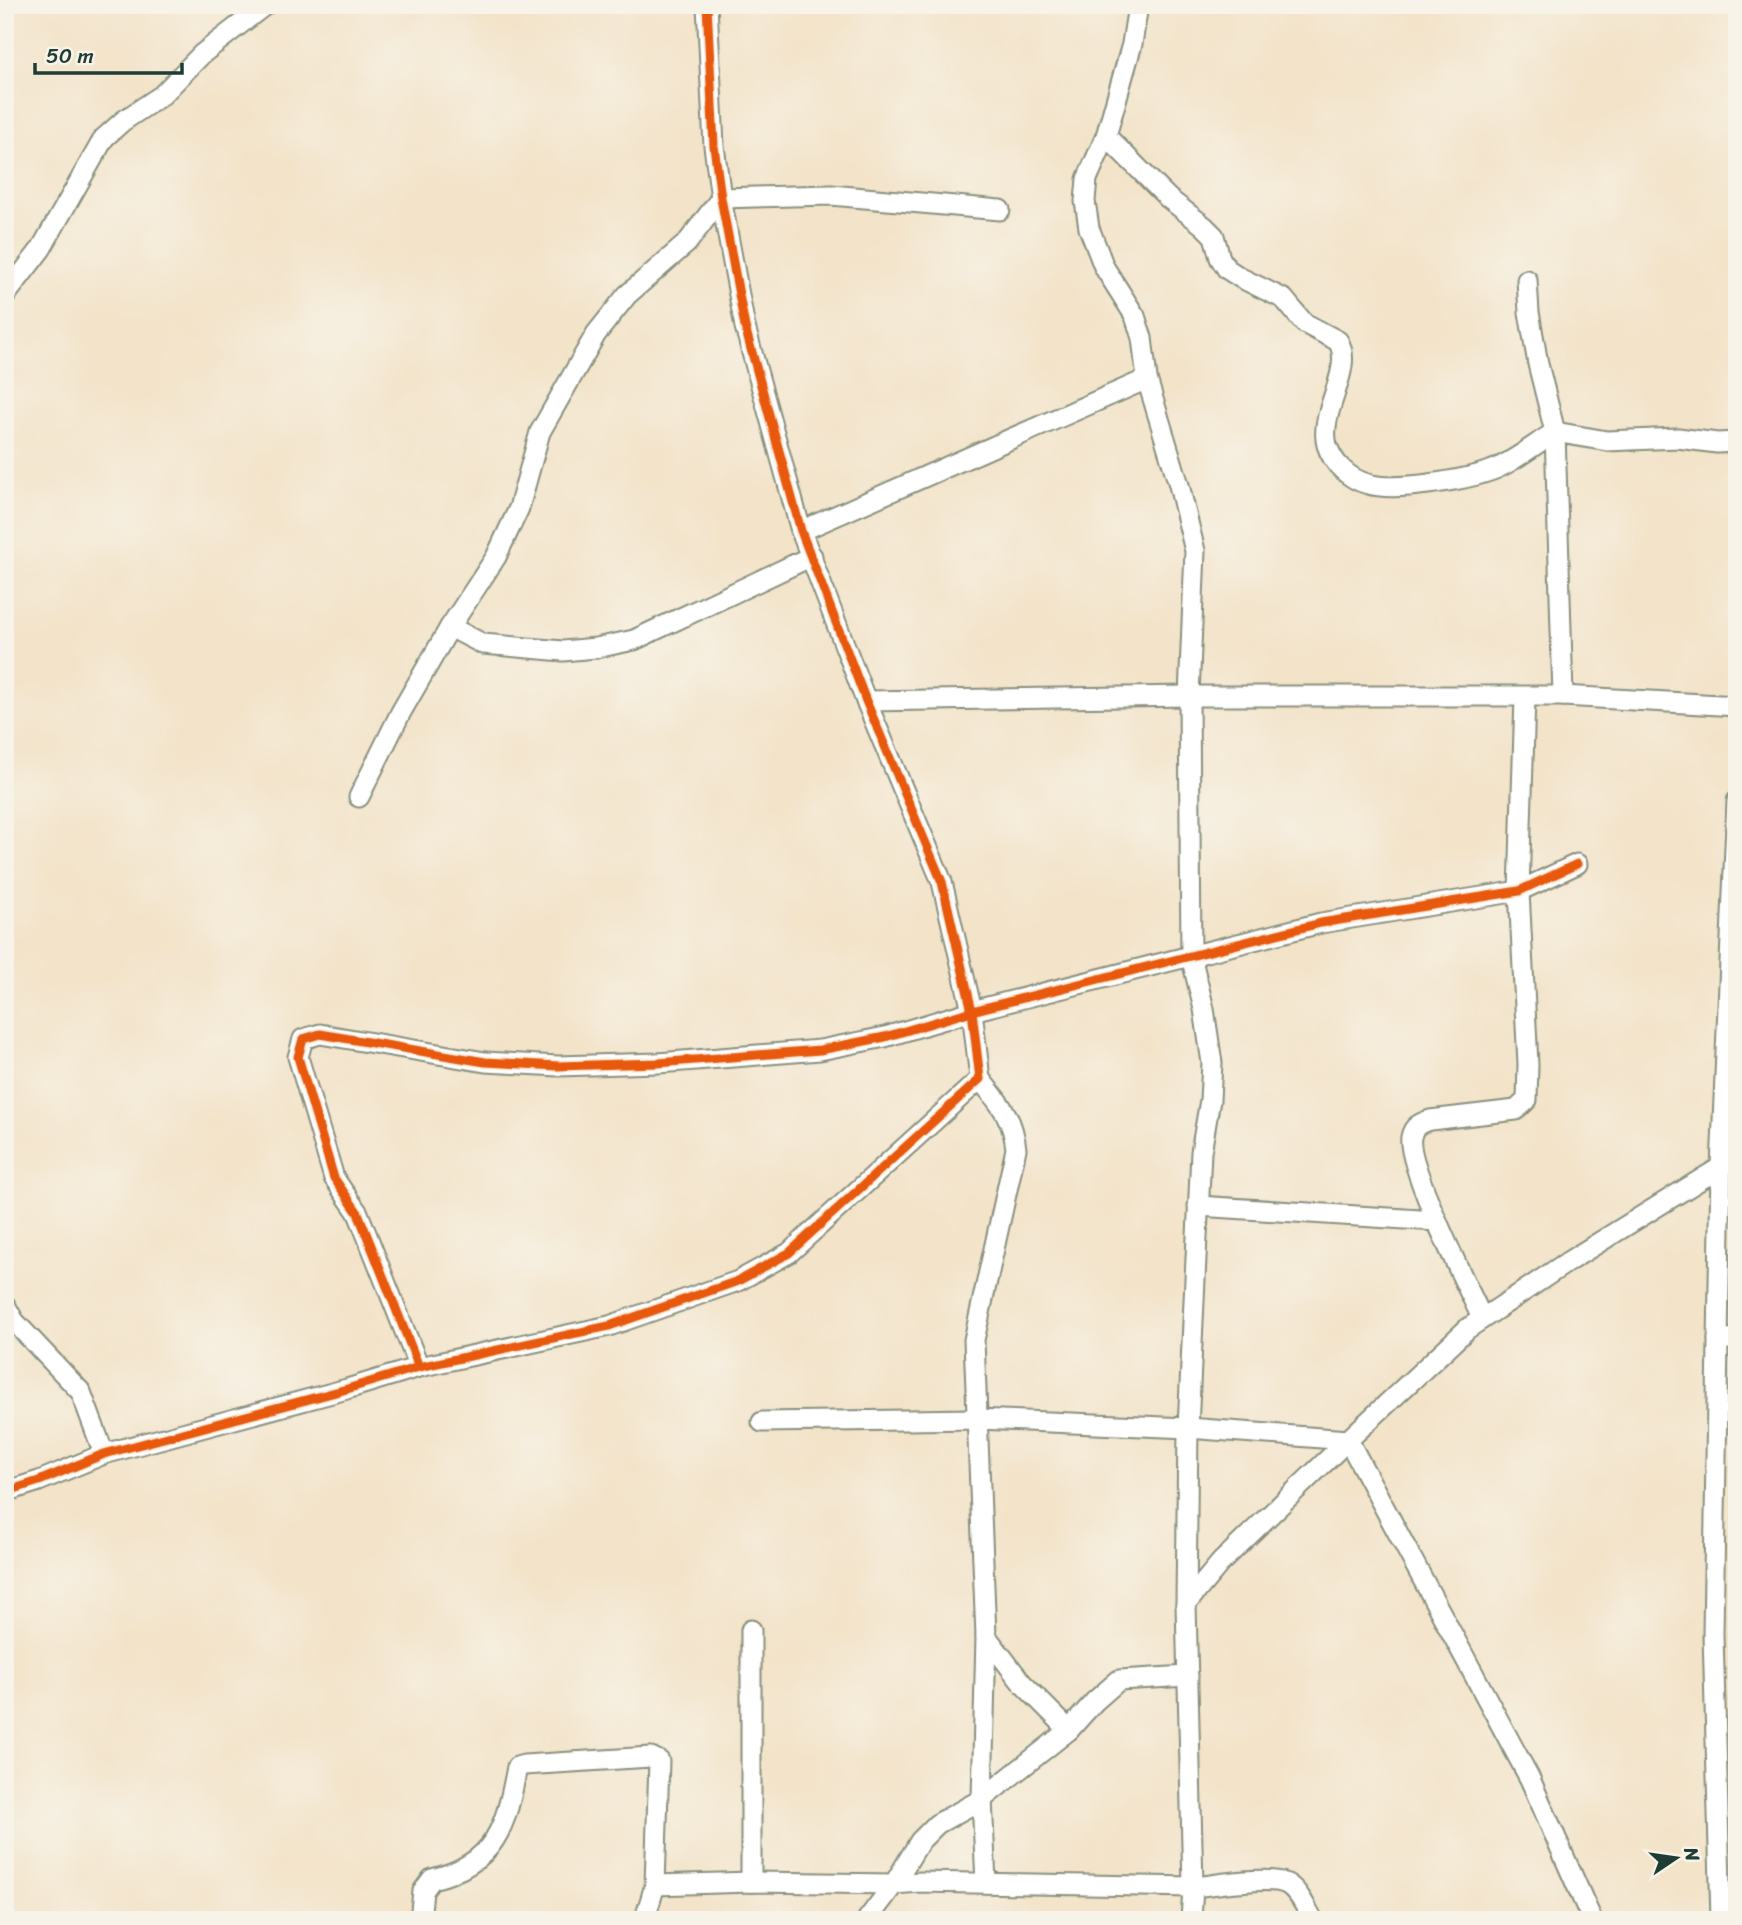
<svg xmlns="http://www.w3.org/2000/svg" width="1742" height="1925" font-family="Sriracha,sans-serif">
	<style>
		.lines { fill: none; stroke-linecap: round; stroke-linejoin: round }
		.street-casing { stroke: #89907e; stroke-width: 23 }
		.street { stroke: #fff; stroke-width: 19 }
		.cycleway-casing { stroke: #f7f3e8; stroke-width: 13 }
		.cycleway { stroke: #e8590c; stroke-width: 9 }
	</style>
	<rect width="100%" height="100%" fill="#f7f3e8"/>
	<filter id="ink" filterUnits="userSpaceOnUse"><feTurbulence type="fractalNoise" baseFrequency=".0143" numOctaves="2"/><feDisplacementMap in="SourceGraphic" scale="14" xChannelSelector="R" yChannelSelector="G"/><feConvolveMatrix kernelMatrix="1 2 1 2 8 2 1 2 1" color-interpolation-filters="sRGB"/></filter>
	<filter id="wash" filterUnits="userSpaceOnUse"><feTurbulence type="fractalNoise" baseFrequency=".00686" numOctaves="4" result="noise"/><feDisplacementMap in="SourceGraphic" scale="28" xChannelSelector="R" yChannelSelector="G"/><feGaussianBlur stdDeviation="1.57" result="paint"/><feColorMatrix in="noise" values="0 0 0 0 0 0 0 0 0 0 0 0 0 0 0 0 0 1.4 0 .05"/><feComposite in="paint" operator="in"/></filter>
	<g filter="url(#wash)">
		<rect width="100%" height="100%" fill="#f3e3c9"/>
	</g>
	<g filter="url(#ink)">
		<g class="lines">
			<g class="street-casing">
				<g id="street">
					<polyline points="1138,5 1132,44 1106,136 1087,179 1085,201 1089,228 1104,267 1135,316 1142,338 1147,379 1179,485 1195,551 1189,696 1191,956 1204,1009 1212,1063 1210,1100 1201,1152 1188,1428 1186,1604"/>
					<path d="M 1106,136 L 1168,198 L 1204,226 L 1214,236 L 1220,258 L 1227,269 L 1241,278 L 1284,299 L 1304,323 L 1338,341 C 1355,369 1318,412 1327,445 C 1333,464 1349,479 1368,484 C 1395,492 1464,480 1490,471 C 1511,464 1535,444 1555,432 L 1607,441 L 1678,438 L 1717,443 L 1737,442"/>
					<polyline points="1527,280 1529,312 1538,364 1555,432 1563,696"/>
					<polyline points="5,296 41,249 104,138 123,121 162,95 202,54 265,5"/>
					<polyline points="801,531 1147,379"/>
					<polyline points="450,627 483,644 563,651 596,648 634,640 812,556"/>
					<polyline points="866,701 1189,696 1563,696 1737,706"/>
					<polyline points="359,797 401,712 450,627 496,557 519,508 540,432 596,334 627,295 687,243 721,198 831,195 1000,210"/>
					<path d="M 980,1079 C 1000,1104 1013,1117 1016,1149 L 974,1340 L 986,1636 L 982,1799 L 986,1883"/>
					<polyline points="1198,1206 1437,1221"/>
					<polyline points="5,1305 14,1321 81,1392 104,1454"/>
					<path d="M 1482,1318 C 1467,1286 1406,1165 1411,1137 C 1413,1126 1420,1123 1430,1120 L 1516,1110 L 1527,1100 L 1528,1064 L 1519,891 L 1525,697"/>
					<polyline points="1718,1340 1737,1338"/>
					<polyline points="419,1367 358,1213 334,1178 298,1057 303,1039 320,1034 485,1062 558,1066 658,1063 820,1050 885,1037 972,1011 1321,923 1519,891 1577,864"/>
					<polyline points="762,1422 977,1419 1188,1428 1348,1440 1530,1779 1592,1920"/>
					<polyline points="5,1492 39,1481 104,1454 347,1389 419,1367 609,1326 738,1281 789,1253 980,1079 972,1011 942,882 866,701 801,531 745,327 721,198 714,146 707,5"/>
					<polyline points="751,1630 751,1882"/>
					<polyline points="986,1636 1022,1683 1069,1730"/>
					<polyline points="655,1885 751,1882 894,1884 920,1841 937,1824 982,1799 1069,1730 1095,1701 1119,1680 1188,1676"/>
					<path d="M 420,1920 L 423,1891 L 432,1879 C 496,1864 506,1826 517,1767 L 524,1765 L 651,1757 L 659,1761 L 655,1885 L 646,1915 L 647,1920"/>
					<polyline points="867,1920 894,1884 920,1882 1193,1887 1186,1604 1221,1562 1348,1440 1467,1329 1569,1261 1721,1167"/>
					<path d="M 1191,1920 L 1193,1887 C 1214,1885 1270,1875 1287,1884 C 1299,1891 1306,1908 1313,1920"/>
					<polyline points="1721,1920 1713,1634 1721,1167 1737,801"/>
				</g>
			</g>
			<use href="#street" class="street"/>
			<g class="cycleway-casing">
				<g id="cycleway">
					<polyline points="419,1367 358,1213 334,1178 298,1057 303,1039 320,1034 485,1062 558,1066 658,1063 820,1050 885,1037 972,1011 1321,923 1519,891 1577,864"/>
					<polyline points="5,1492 39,1481 104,1454 347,1389 419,1367 609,1326 738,1281 789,1253 980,1079 972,1011 942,882 866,701 801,531 745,327 721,198 714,146 707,5"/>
				</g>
			</g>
			<use href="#cycleway" class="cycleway"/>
		</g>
	</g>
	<rect width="1742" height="1925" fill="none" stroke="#f7f3e8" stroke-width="28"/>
	<g transform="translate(1676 1858) rotate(77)" stroke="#f7f3e8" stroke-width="5" paint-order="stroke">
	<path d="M0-5L12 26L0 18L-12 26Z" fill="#1f3d34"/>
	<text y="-10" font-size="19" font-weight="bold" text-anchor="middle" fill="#1f3d34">N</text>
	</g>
	<path d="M35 63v10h147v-10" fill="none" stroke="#1f3d34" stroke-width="3.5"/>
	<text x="46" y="63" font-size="21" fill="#1f3d34" stroke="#f7f3e8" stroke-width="5" paint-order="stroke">50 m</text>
</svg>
